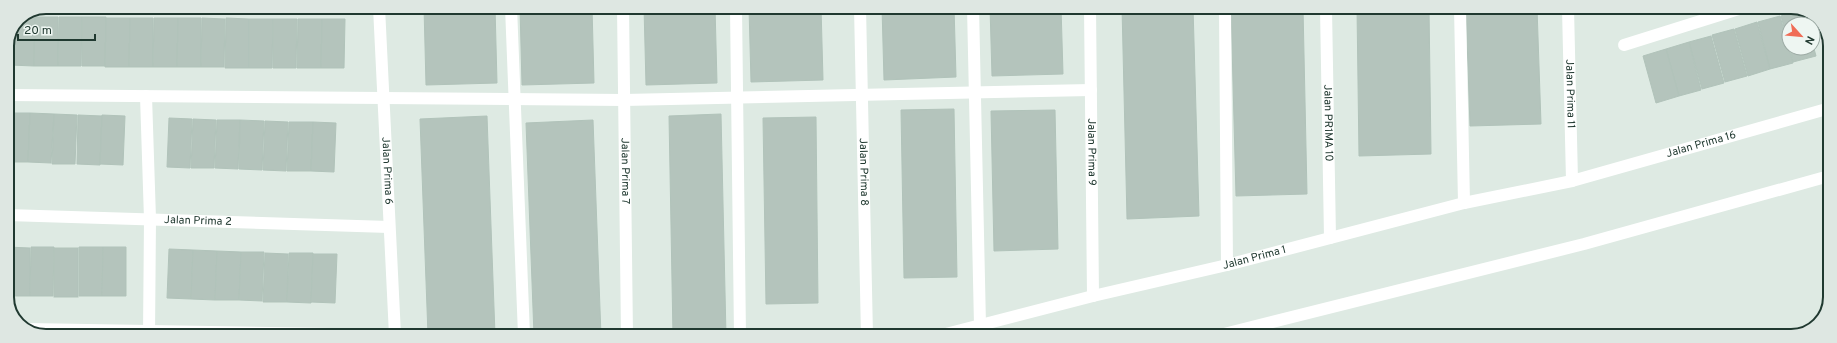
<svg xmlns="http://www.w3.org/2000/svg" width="1837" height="343" font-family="Overpass,sans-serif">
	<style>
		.building { fill: #b4c4bc; stroke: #b1c3ba }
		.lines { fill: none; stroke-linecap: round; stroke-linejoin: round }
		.lane { stroke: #fff; stroke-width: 12 }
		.street { stroke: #fff; stroke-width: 12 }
		.labels { text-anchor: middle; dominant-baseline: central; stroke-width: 3.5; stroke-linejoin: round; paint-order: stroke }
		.street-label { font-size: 11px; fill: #203930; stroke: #eef6f2 }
		.rim { fill: none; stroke: #203930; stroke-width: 2 }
	</style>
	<rect width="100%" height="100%" fill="#deeae3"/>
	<g class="building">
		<polygon points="424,7 495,7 497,83 426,85"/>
		<polygon points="520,7 592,7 594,83 522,85"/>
		<polygon points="644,7 715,7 717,83 646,85"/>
		<polygon points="749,7 821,7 823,80 751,82"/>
		<polygon points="882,7 954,7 956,77 884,80"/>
		<polygon points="990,7 1061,7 1063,74 992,76"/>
		<polygon points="1122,7 1193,7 1199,216 1127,219"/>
		<polygon points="1231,7 1303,8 1307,194 1236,196"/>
		<polygon points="1357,8 1429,8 1431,154 1359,156"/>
		<polygon points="1466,8 1537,8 1541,124 1470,126"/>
		<polygon points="1802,9 1807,24 1789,24 1789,46 1781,16"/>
		<polygon points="1780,16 1793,63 1770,69 1758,22"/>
		<polygon points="22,17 35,17 34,66 10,65 11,37 18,18"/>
		<polygon points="35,17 58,17 58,66 34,66"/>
		<polygon points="59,17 82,17 81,66 58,66"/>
		<polygon points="82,17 106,17 105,66 82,66"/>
		<polygon points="106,18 130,18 129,67 105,67"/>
		<polygon points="130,18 153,18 153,67 129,67"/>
		<polygon points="154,18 178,18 177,67 153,67"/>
		<polygon points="178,18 201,18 201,67 177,67"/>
		<polygon points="202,18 225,19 224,67 201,67"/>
		<polygon points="226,18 249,19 249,68 225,68"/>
		<polygon points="249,19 273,19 272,68 249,68"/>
		<polygon points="273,19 297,19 296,68 273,68"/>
		<polygon points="298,19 322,19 321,68 297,68"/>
		<polygon points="322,19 345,19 344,68 321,68"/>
		<polygon points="1757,22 1770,69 1748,76 1735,29"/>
		<polygon points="1734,29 1747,76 1725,82 1712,35"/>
		<polygon points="1711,36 1724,83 1702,89 1689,42"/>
		<polygon points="11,37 10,65 7,65 7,45"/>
		<polygon points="1689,42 1701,90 1679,96 1666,49"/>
		<polygon points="1813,45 1816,56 1793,62 1790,48 1813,48"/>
		<polygon points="1666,49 1679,96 1656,103 1643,56"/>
		<polygon points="954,109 957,277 904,278 901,110"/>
		<polygon points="1055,110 1058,249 994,251 991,111"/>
		<polygon points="7,113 30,113 28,162 7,162"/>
		<polygon points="30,113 54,114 51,163 28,162"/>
		<polygon points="54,114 77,115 75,164 52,164"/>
		<polygon points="721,114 726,336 673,336 669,116"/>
		<polygon points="78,115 102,116 100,165 77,164"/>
		<polygon points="102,115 125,116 123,165 100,164"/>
		<polygon points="487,116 495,335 428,335 420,119"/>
		<polygon points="816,117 818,303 766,304 763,118"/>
		<polygon points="169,118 192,119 190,168 167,167"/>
		<polygon points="193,119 216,120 214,168 191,168"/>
		<polygon points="217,120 240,120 238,169 215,168"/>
		<polygon points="240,120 264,121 262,170 239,169"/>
		<polygon points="593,120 601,336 534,335 526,123"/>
		<polygon points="265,121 288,122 286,171 263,170"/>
		<polygon points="289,122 313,122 311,171 287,171"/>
		<polygon points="313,122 336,123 334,172 311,171"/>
		<polygon points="7,247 30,248 30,296 7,296"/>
		<polygon points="31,247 54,247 53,296 30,296"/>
		<polygon points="79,247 103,247 102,296 79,296"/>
		<polygon points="103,247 126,247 126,296 102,296"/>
		<rect x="54" y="248" width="24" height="49"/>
		<polygon points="169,249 193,250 191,299 167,298"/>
		<polygon points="193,250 217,251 215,300 191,299"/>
		<polygon points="217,251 241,252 239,300 215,300"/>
		<polygon points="241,252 264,252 262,301 239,300"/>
		<polygon points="265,253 288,254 287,302 263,302"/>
		<polygon points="289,253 313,253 311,303 287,302"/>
		<polygon points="313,254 337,254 335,303 311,302"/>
	</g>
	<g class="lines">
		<g class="lane">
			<polyline points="511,7 524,335"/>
			<polyline points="736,7 740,336"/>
			<polyline points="973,7 980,325"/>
			<polyline points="1225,7 1227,265"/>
			<polyline points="1460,8 1464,203"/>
			<polyline points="1824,29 1830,54"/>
			<polyline points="1624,45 1742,8"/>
			<polyline points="7,95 624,100 1091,90"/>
			<polyline points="146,96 150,219 149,335"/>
			<polyline points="26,329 394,335"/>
		</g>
		<g class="street">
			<path id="s1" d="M 379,7 L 395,335"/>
			<path id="s2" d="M 623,7 L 627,336"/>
			<path id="s3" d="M 860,7 L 867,336"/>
			<path id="s4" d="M 1090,7 L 1093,296"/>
			<path id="s5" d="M 1326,8 L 1330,238"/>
			<path id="s6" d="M 1568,8 L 1572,181"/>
			<path id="s7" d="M 7,215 L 389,227"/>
			<path id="s8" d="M 938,336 L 1093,296 L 1227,265 L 1464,203 L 1572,181 L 1830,108"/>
			<polyline points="1216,336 1584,244 1829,176"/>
		</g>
	</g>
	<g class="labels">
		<g class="street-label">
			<text stroke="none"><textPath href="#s6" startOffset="86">Jalan Prima 11</textPath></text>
			<text stroke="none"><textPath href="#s5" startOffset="115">Jalan PR1MA 10</textPath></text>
			<text stroke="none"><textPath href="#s8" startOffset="787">Jalan Prima 16</textPath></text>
			<text stroke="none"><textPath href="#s4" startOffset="145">Jalan Prima 9</textPath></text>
			<text stroke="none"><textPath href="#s1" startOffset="164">Jalan Prima 6</textPath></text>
			<text stroke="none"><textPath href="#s2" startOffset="164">Jalan Prima 7</textPath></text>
			<text stroke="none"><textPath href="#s3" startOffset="165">Jalan Prima 8</textPath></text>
			<text stroke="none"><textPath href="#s7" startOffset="191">Jalan Prima 2</textPath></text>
			<text stroke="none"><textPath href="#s8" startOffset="326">Jalan Prima 1</textPath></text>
		</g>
	</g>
	<path d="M0 0H1837V343H0ZM46 14H1791A32 32 0 0 1 1823 46V297A32 32 0 0 1 1791 329H46A32 32 0 0 1 14 297V46A32 32 0 0 1 46 14Z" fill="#dee7e2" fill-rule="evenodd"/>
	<path class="rim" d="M46 14H1791A32 32 0 0 1 1823 46V297A32 32 0 0 1 1791 329H46A32 32 0 0 1 14 297V46A32 32 0 0 1 46 14Z"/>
	<g transform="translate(1801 36) rotate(117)"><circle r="19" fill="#eef6f2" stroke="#9caaa4"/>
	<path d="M0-3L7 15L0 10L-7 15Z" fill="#f06c56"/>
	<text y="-6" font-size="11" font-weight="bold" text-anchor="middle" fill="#203930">N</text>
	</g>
	<path d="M18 34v6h77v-6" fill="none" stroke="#203930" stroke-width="2"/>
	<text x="24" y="34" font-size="12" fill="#203930" stroke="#eef6f2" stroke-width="3" paint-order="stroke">20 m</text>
</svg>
